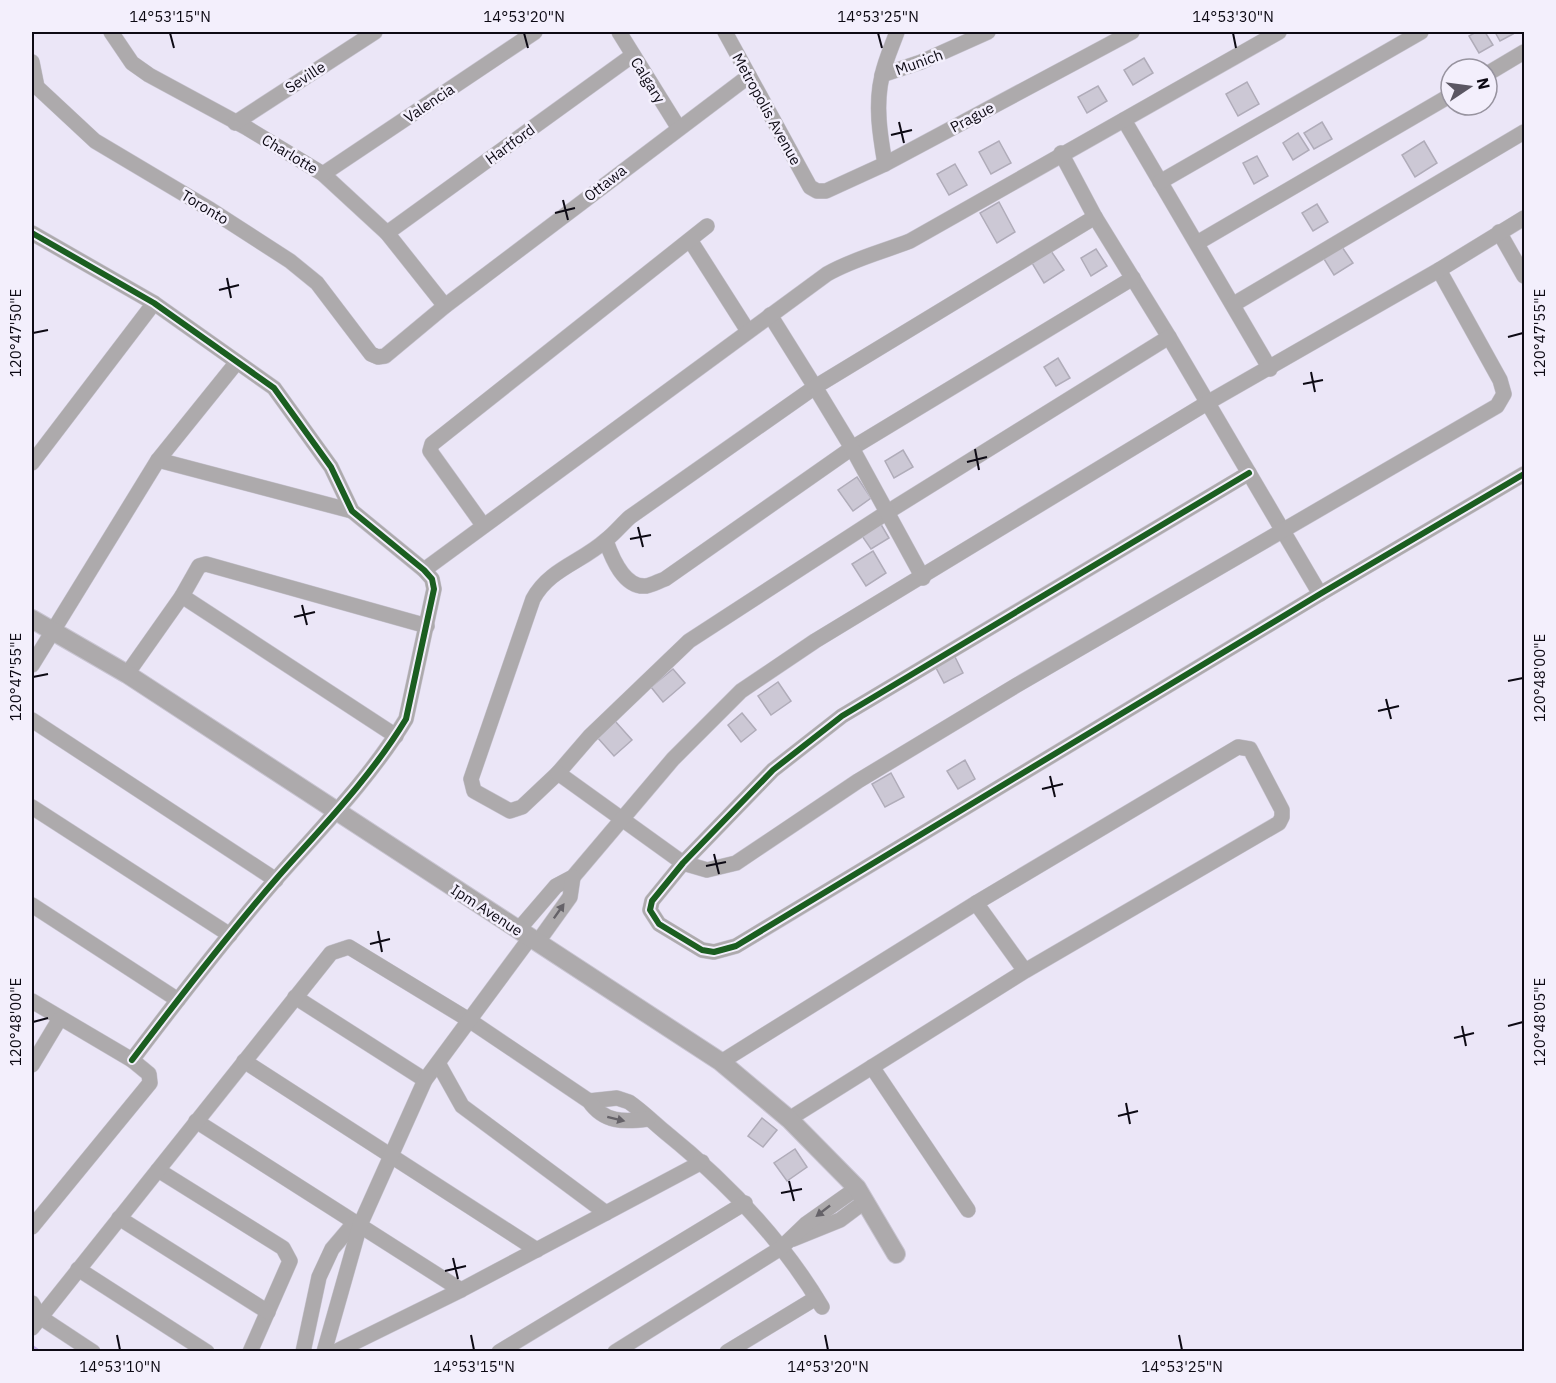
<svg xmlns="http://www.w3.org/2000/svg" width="1556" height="1383" font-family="'IBM Plex Sans',sans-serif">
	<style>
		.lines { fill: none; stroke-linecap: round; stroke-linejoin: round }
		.stream { stroke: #c4b1ec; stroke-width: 4.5 }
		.building { fill: #ccc8d5; stroke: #b0acb9; stroke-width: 1.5 }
		.minor-casing { stroke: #c8c4d1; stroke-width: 16 }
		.tertiary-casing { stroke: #c8c4d1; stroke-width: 20 }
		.minor { stroke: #adaaac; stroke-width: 15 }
		.tertiary { stroke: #adaaac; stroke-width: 18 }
		.cycleway-casing { stroke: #f3effc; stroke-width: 10 }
		.cycleway { stroke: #1b5e20; stroke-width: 6 }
		.oneway { fill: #656268 }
		.ticks { fill: none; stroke: #0d0a14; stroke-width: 2 }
		.labels { text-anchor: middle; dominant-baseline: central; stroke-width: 5; stroke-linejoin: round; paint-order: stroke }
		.street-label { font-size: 15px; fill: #0d0a14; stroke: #f3effc }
		.neatline { fill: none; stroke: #0d0a14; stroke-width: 2 }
		.ticks-label { font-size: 15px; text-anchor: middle; fill: #0d0a14 }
	</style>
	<rect width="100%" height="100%" fill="#ebe6f7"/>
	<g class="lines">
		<polyline class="stream" points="32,1347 39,1352"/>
	</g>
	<g class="building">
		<polygon points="1476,32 1485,32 1493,45 1479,53 1469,36"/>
		<polygon points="1495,32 1511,32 1513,34 1500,41"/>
		<polygon points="1144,58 1153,73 1133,85 1124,70"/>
		<polygon points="1247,82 1259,104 1238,116 1226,94"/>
		<polygon points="1098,86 1107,101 1087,113 1078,97"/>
		<polygon points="1322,122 1332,139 1314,149 1304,133"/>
		<polygon points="1298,133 1309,150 1293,160 1283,143"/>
		<polygon points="999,141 1011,163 991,174 979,152"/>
		<polygon points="1424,141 1437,163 1415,177 1402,155"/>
		<polygon points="1257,156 1268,176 1254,184 1243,163"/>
		<polygon points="955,164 967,185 949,195 937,174"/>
		<polygon points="999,202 1015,232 997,243 980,213"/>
		<polygon points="1317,204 1328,222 1313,231 1302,213"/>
		<polygon points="1342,247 1353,263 1334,275 1324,259"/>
		<polygon points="1096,249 1107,266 1091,276 1081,258"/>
		<polygon points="1051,251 1064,270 1044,283 1032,263"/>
		<polygon points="1058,358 1070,378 1056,386 1044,367"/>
		<polygon points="903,450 913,467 894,478 885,461"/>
		<polygon points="857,477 871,498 853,511 838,490"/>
		<polygon points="879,521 889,538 871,549 860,533"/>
		<polygon points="873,551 886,573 866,586 852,564"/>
		<polygon points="954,655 963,673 944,683 935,666"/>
		<polygon points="673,669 685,683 663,702 651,687"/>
		<polygon points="778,682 791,701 771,715 758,696"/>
		<polygon points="742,713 756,730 741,742 728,725"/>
		<polygon points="615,721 632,740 614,756 597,737"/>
		<polygon points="965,760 975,779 958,789 947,771"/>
		<polygon points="891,773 904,797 885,807 872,784"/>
		<polygon points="762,1118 777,1130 763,1147 748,1136"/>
		<polygon points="795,1149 807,1167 787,1181 774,1163"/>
	</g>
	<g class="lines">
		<g class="minor-casing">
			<g id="minor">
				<polyline points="111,32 132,63 149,75 247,128 323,174 387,233 445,306"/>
				<polyline points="619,32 678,127"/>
				<polyline points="725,32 810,187 817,191 826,191 885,164 1132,32"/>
				<polyline points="32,62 37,87 95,141 211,210 290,261 317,283 371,354 378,357 385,356 445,306 749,76"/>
				<polyline points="1487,74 1524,52"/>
				<polyline points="882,75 921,62 988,32"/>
				<polyline points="1124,120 1270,369"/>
				<polyline points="235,123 375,32"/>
				<polyline points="1061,153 1095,217 1169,337 1320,594"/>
				<path d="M 885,164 C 880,135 875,105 882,76 C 885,61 892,46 897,32"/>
				<polyline points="323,174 535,32"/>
				<polyline points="1160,182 1421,32"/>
				<polyline points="1499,232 1524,276"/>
				<path d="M 32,233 L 154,303 L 274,388 L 331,467 L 352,511 L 424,570 L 432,579 L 434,589 L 406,719 C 371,777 322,827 277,878 C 226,937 179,998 132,1060"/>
				<polyline points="387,233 633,55"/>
				<polyline points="690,240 748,331"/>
				<polyline points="1197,243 1451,95"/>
				<polyline points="1234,304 1524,132"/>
				<path d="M 770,315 L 815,387 L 630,517 C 622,524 615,533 606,540 C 582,562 549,569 533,599 L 471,779 L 474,791 L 510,811 L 522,807 L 558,773 L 590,736 L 689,641 L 886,513 L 1169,337"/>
				<polyline points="158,460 352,511"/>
				<polyline points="32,463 154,303"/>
				<polyline points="1249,473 842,716 773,770 683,863 652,901 650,910 659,924 702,950 714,952 736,946 1320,594 1524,474"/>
				<polyline points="483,525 430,451 432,444 707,226"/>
				<path d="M 606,541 C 612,558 624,588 646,586 C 652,585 659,581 665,579 L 852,448 L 1133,278"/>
				<path d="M 424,570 L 827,274 C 853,259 882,252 910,241 L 1279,32"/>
				<polyline points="923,578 852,448 815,387 1095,217"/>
				<polyline points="182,596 396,736"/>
				<polyline points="32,665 158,460 237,362"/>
				<polyline points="127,674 182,596 199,566 206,564 427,626"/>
				<polyline points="32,720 276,880"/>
				<polyline points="558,773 683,863 707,870 736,863 858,781 1017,685 1497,406 1504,394 1500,380 1439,270"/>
				<polyline points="32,807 230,935"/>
				<polyline points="32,905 178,1000"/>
				<polyline points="519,929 556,886 573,877 673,759 741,691 815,641 1207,403 1439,270 1524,218"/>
				<polyline points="537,943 570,897 573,877"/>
				<polyline points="295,997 425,1080"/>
				<polyline points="32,1001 132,1060 149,1074 150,1083 32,1227"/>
				<polyline points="244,1061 537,1250"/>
				<polyline points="721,1062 976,903"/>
				<polyline points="438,1063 462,1106 606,1213"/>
				<polyline points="32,1065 59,1020"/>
				<polyline points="872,1067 968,1210"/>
				<path d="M 589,1101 L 617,1098 L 629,1102 C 642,1111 653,1122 665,1132 C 727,1182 781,1238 822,1307"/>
				<polyline points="789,1119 1025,971 1279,823 1282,817 1282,810 1250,749 1238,747 976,903 1025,971"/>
				<polyline points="196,1121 461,1290"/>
				<polyline points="158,1170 283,1248 290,1261 250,1352"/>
				<polyline points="119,1218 268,1312"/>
				<polyline points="793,1239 840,1220 864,1202"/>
				<polyline points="78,1269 207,1352"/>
				<polyline points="32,1303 40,1317 93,1352"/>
				<path d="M 32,1328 L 331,953 L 349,947 L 469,1020 L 589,1101 C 604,1123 624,1122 648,1119"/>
				<polyline points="303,1352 319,1277 332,1249 355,1222"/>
				<polyline points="324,1352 360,1225 425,1080 530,938"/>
				<polyline points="335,1352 461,1290 702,1162"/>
				<polyline points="499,1352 745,1203"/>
				<polyline points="615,1352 781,1248 806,1224 857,1188"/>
				<polyline points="727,1352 816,1298"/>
			</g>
		</g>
		<g class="tertiary-casing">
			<polyline id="tertiary" points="32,619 127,674 721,1062 789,1119 857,1188 896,1254"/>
		</g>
		<use href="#minor" class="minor"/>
		<use href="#tertiary" class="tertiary"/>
		<g class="cycleway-casing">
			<g id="cycleway">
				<path d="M 32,233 L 154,303 L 274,388 L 331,467 L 352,511 L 424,570 L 432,579 L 434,589 L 406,719 C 371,777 322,827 277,878 C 226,937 179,998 132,1060"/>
				<polyline points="1249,473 842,716 773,770 683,863 652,901 650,910 659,924 702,950 714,952 736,946 1320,594 1524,474"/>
			</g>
		</g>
		<use href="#cycleway" class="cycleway"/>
	</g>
	<defs><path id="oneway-solid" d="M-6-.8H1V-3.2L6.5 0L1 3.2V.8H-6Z" transform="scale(1.5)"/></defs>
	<g class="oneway">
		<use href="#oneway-solid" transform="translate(559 911) rotate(-55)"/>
		<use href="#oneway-solid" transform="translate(616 1119) rotate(14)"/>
		<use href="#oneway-solid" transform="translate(823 1211) rotate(142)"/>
	</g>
	<path class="ticks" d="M 170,33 L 174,48M 524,33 L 528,48M 878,33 L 882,48M 1233,33 L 1236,48M 899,122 L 904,143M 891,135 L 912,130M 563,200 L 568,220M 555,213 L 575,208M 227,278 L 231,298M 219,290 L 239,285M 33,333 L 48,330M 1508,337 L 1523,333M 1311,372 L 1315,392M 1303,384 L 1323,380M 975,449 L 979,470M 967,462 L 987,457M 638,527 L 643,547M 630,539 L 651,535M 302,605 L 307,625M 294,617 L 315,612M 33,677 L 48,674M 1508,681 L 1523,678M 1386,699 L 1391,719M 1378,711 L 1399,706M 1050,776 L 1055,797M 1042,789 L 1063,784M 714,854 L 719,874M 706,866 L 726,862M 378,931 L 382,952M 370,944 L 390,939M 33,1022 L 48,1018M 1462,1026 L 1466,1046M 1508,1026 L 1523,1022M 1454,1038 L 1474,1033M 1126,1103 L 1130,1124M 1118,1116 L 1138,1111M 789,1181 L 794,1201M 781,1193 L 802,1189M 453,1258 L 458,1279M 445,1271 L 466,1266M 117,1335 L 120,1350M 471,1335 L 474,1350M 825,1335 L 828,1350M 1179,1335 L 1182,1350"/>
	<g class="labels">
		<g class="street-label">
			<text transform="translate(919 62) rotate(-20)">Munich</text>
			<text transform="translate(305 77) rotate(-33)">Seville</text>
			<text transform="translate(648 80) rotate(58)">Calgary</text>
			<text transform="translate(429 103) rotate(-34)">Valencia</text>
			<text transform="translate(767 109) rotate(61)">Metropolis Avenue</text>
			<text transform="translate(972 117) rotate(-28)">Prague</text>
			<text transform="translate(510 144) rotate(-36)">Hartford</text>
			<text transform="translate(290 154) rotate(31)">Charlotte</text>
			<text transform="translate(605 183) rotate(-38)">Ottawa</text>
			<text transform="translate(205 207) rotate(31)">Toronto</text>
			<text transform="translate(487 910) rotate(33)">Ipm Avenue</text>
		</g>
	</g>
	<rect width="1556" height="1383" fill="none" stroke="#f3effc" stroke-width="66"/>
	<g transform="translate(1469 87) rotate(77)"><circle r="28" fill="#f3effc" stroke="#97939f" stroke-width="1.5"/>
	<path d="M0-4.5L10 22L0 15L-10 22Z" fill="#5b5763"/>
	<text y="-9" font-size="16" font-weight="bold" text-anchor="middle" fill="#0d0a14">N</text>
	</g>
	<rect x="33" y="33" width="1490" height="1317" class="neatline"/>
	<g class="ticks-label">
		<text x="170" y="22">14°53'15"N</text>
		<text x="524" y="22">14°53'20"N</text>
		<text x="878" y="22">14°53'25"N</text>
		<text x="1233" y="22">14°53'30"N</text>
		<text transform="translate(16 333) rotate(-90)" y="5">120°47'50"E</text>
		<text transform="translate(1540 333) rotate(-90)" y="5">120°47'55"E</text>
		<text transform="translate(16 677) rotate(-90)" y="5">120°47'55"E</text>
		<text transform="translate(1540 678) rotate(-90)" y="5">120°48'00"E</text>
		<text transform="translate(16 1022) rotate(-90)" y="5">120°48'00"E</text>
		<text transform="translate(1540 1022) rotate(-90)" y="5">120°48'05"E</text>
		<text x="120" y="1372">14°53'10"N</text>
		<text x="474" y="1372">14°53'15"N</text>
		<text x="828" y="1372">14°53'20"N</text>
		<text x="1182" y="1372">14°53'25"N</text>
	</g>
</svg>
